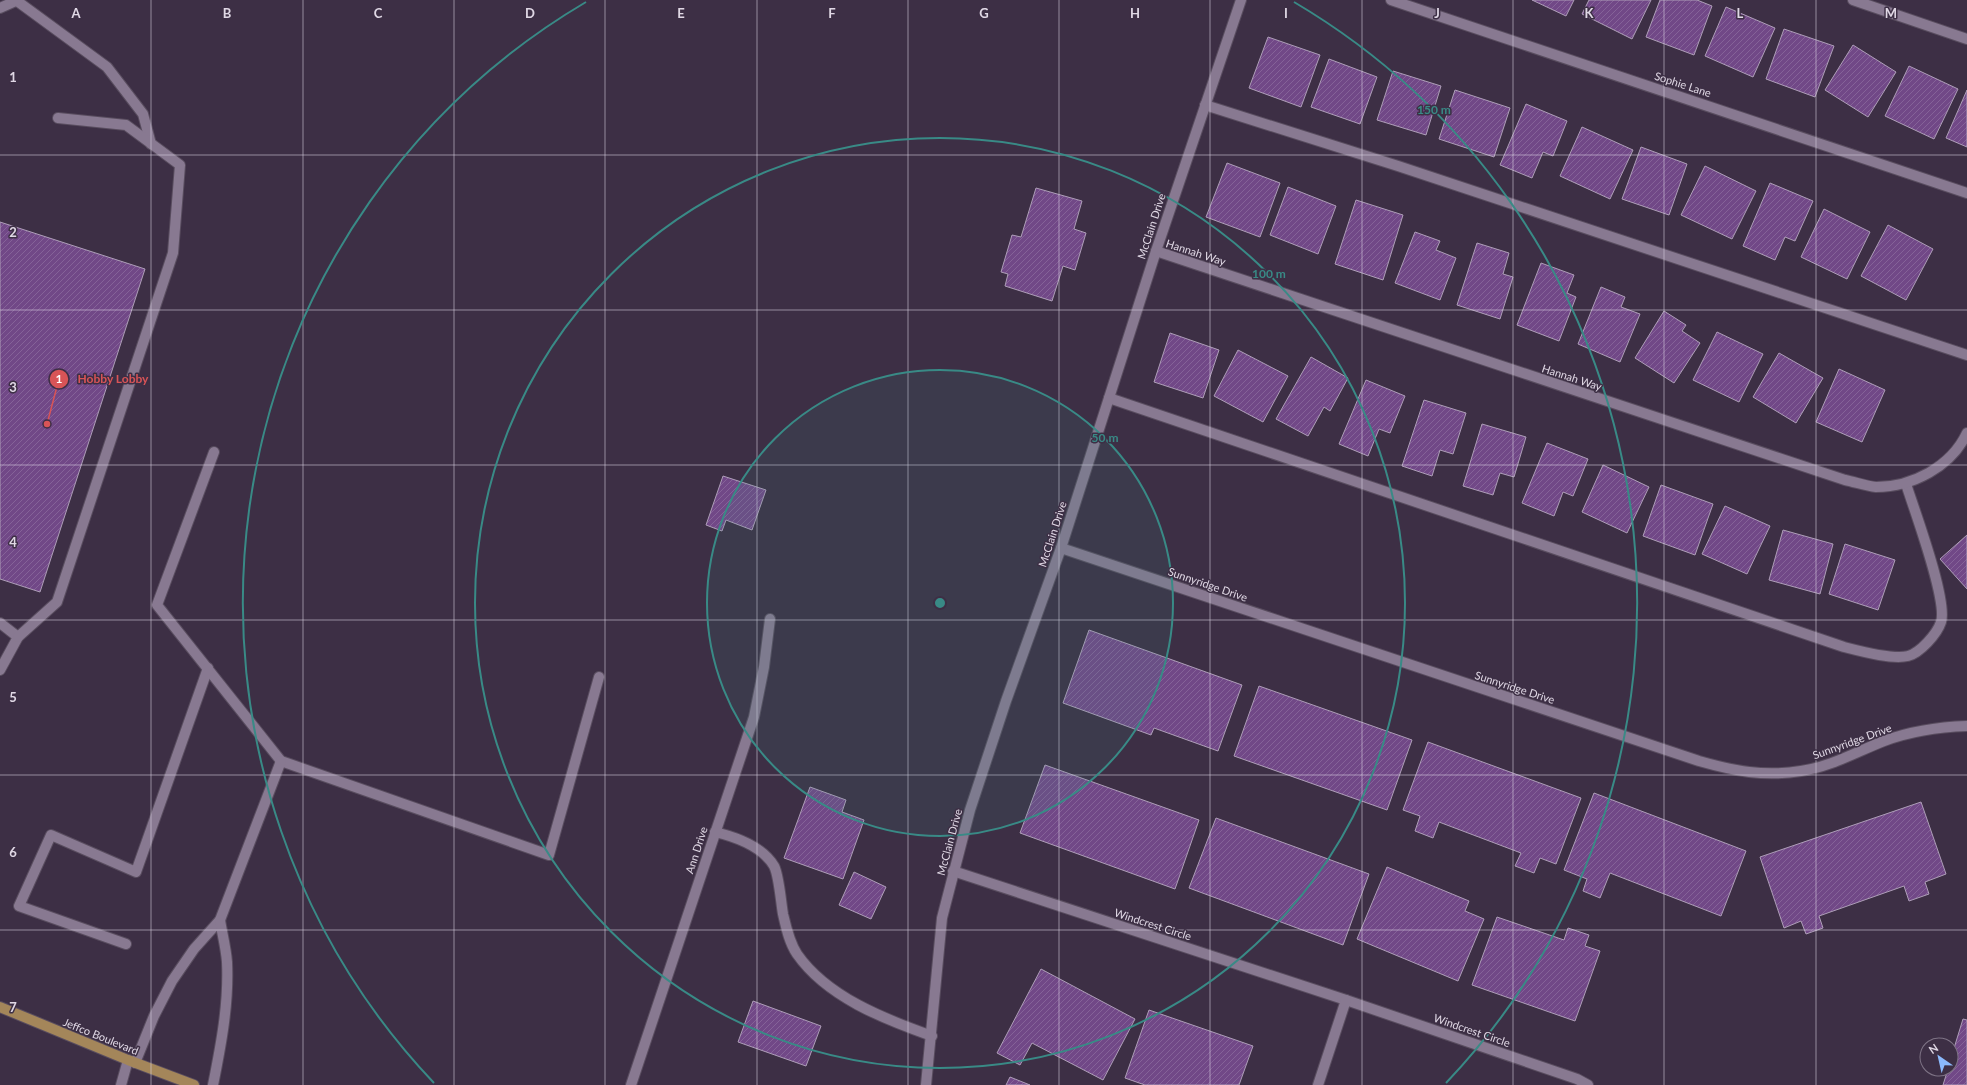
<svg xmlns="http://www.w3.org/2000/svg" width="1967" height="1085" font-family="Lato,sans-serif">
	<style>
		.building { fill: url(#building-hatch); stroke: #ae9eb8 }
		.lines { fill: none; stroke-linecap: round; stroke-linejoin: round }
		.service-casing { stroke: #594d5f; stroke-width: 12 }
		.minor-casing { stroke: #594d5f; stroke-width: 12 }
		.primary-casing { stroke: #594d5f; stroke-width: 12 }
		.service { stroke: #887991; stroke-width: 10 }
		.minor { stroke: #887991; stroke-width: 10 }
		.primary { stroke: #a4865a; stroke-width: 10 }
		.grid { fill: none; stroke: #e0d8e5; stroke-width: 1; stroke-opacity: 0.55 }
		.ring { fill: none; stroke: #398a86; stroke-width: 2 }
		.labels { text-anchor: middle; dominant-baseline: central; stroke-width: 3; stroke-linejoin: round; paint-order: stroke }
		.street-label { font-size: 11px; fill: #e0d8e5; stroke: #3d2f45 }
		.grid-label { font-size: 13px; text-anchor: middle; font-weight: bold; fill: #e0d8e5; stroke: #3d2f45; stroke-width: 3; stroke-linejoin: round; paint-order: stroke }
		.centre { fill: #398a86; stroke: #3d2f45; stroke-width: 2 }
		.ring-label { font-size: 12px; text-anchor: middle; font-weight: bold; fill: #398a86; stroke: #3d2f45; stroke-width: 3; stroke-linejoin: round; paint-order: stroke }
		.leader { fill: none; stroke: #d85457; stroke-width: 1.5 }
		.callout-dot { fill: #d85457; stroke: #3d2f45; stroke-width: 1.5 }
		.mark-label { font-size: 12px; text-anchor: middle; font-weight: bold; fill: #fff }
		.callout-label { font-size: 12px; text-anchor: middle; font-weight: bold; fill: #d85457; stroke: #3d2f45; stroke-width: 3; stroke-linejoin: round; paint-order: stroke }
	</style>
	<defs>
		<pattern id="building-hatch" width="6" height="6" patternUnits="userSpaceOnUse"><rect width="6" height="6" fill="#714887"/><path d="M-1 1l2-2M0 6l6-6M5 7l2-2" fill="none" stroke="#856298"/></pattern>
	</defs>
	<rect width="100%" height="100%" fill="#3d2f45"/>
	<g class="building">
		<polygon points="1532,0 1574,0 1566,16"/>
		<polygon points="1589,0 1651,0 1632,39 1582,14"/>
		<polygon points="1660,0 1697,0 1712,6 1694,55 1646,37"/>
		<polygon points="1726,7 1775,28 1753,77 1705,56"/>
		<polygon points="1784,29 1834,46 1815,97 1766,79"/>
		<polygon points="1268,37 1320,55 1301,107 1249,88"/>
		<polygon points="1853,45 1896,72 1868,117 1825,90"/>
		<polygon points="1329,59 1377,77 1360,124 1311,107"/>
		<polygon points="1909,66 1958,89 1934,139 1885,116"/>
		<polygon points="1393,71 1441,86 1426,135 1377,120"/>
		<polygon points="1455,90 1510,108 1494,157 1439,139"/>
		<polygon points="1967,90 1967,147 1946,138"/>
		<polygon points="1526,104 1567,121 1553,156 1543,152 1532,178 1500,165"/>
		<polygon points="1582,127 1633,150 1610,199 1560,176"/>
		<polygon points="1641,147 1687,164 1669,215 1622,199"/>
		<polygon points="1227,163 1280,183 1260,237 1206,217"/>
		<polygon points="1705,166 1756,191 1732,239 1681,215"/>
		<polygon points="1770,183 1813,201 1795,241 1785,237 1775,260 1743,246"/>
		<polygon points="1288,187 1336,206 1318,254 1270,235"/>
		<polygon points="1036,188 1082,201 1074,229 1086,233 1075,270 1063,266 1052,301 1005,286 1008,274 1001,272 1012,235 1021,237"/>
		<polygon points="1356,200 1403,215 1383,280 1335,264"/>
		<polygon points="1824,209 1870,232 1847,279 1801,257"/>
		<polygon points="0,222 145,269 40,592 0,579"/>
		<polygon points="1888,225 1933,249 1906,300 1861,276"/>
		<polygon points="1415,232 1440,241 1436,250 1456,258 1440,300 1395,283"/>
		<polygon points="1477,243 1509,253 1503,274 1513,277 1500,319 1457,305"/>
		<polygon points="1541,263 1574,275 1567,293 1576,297 1559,341 1517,325"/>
		<polygon points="1601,287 1625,297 1621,307 1640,314 1620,362 1578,344"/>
		<polygon points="1664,311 1686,325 1682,331 1700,343 1674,383 1635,358"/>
		<polygon points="1717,332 1763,354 1739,402 1693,380"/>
		<polygon points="1170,333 1219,350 1203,398 1154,382"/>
		<polygon points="1238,350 1288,376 1263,422 1214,396"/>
		<polygon points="1779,353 1823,378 1796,423 1753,397"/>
		<polygon points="1311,357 1348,378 1330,411 1324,407 1308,436 1276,419"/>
		<polygon points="1839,369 1885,390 1862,442 1816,422"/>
		<polygon points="1366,380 1405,396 1390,433 1379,429 1368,456 1339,444"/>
		<polygon points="1424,400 1466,413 1453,454 1440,450 1432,476 1402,466"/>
		<polygon points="1482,424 1526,437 1514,477 1500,473 1493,495 1463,486"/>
		<polygon points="1547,443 1588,459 1573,496 1563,492 1554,516 1522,503"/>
		<polygon points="1603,465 1649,487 1627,533 1582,512"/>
		<polygon points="723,476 766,490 752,530 726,520 722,531 706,525"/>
		<polygon points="1661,485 1713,504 1695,555 1643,536"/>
		<polygon points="1725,506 1770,526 1747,574 1702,554"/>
		<polygon points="1783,530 1833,544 1820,594 1769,580"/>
		<polygon points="1967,535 1967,589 1940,559"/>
		<polygon points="1845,544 1895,560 1878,610 1829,594"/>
		<polygon points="1089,630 1242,685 1218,751 1154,728 1151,735 1063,703"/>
		<polygon points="1259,686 1412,740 1387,810 1234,756"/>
		<polygon points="1428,742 1581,798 1556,864 1540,858 1534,873 1515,866 1521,853 1439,822 1433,838 1415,831 1420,816 1403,810"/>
		<polygon points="1045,765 1199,820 1175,889 1020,833"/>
		<polygon points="810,787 846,800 842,812 864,820 843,879 784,858"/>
		<polygon points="1594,793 1746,851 1721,916 1610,873 1600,898 1583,891 1587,879 1564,870"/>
		<polygon points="1921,802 1946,874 1925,882 1929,894 1909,901 1904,886 1819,916 1823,928 1806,934 1801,921 1784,928 1760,857"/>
		<polygon points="1216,818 1369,874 1343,945 1189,888"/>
		<polygon points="1387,867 1469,901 1465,911 1484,919 1458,981 1357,939"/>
		<polygon points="854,872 886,887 871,919 839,905"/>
		<polygon points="1497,917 1564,940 1568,928 1589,935 1585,946 1600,951 1575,1021 1472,985"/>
		<polygon points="1041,969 1135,1019 1103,1080 1032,1043 1020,1065 997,1053"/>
		<polygon points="753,1001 821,1026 806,1066 738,1042"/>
		<polygon points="1149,1010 1253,1046 1239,1085 1145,1085 1125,1078"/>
		<polygon points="1963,1019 1967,1020 1967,1085 1943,1085 1948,1069 1951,1069 1951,1058"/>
		<polygon points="1010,1077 1030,1085 1006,1085"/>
	</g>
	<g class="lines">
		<g class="service-casing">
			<g id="service">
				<polyline points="1853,0 1967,39"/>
				<polyline points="17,1 107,67 143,114 151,144"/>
				<polyline points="0,8 18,0"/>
				<polyline points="1205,105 1398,166 1967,355"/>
				<path d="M 1109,398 L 1844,647 C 1860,651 1892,660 1908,656 C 1920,653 1937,634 1941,622 C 1948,601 1914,509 1906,484"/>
				<polyline points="214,452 157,605 281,761 549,855 599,677"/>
				<polyline points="0,623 18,637 0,670"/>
				<polyline points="18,637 57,602 173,253 180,165 126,125 58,118"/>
				<path d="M 715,832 C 736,837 762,846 774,866 C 779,875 781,903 783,914 C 786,927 789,942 797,954 C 827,997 884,1019 932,1036"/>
				<polyline points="126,944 19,906 51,835 136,872 208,668"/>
				<polyline points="135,1063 154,1016 172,981 194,949 220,920 281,761"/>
				<path d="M 213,1085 C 221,1045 229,1004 227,962 C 226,948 222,933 220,920"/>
			</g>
		</g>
		<g class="minor-casing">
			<g id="minor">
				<polyline points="1391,0 1967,193"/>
				<path d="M 1156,251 L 1845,480 C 1855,482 1866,486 1876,487 C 1912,487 1951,467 1967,433"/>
				<path d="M 1061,548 L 1699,761 C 1734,771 1764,777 1801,771 C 1830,767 1856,752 1884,741 C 1911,731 1938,727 1967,726"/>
				<polyline points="953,871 1346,1000 1577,1079 1588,1085"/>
				<polyline points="121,1085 128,1060"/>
				<polyline points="631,1085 754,717 764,667 770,619"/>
				<polyline points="926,1085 942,918 970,810 1006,701 1061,548 1156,251 1241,0"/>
				<polyline points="1318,1085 1346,1000"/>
			</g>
		</g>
		<g class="primary-casing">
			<polyline id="primary" points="0,1007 128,1060 194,1085"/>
		</g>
		<use href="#service" class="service"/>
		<use href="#minor" class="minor"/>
		<use href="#primary" class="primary"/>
	</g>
	<path class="grid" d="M 151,0 L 151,1085M 303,0 L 303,1085M 454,0 L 454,1085M 605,0 L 605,1085M 757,0 L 757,1085M 908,0 L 908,1085M 1059,0 L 1059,1085M 1210,0 L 1210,1085M 1362,0 L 1362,1085M 1513,0 L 1513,1085M 1664,0 L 1664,1085M 1816,0 L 1816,1085M 0,155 L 1967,155M 0,310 L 1967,310M 0,465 L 1967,465M 0,620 L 1967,620M 0,775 L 1967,775M 0,930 L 1967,930"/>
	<circle cx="940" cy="603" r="233" fill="#398a86" fill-opacity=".12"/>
	<g class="ring">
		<circle cx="940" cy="603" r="233"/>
		<circle cx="940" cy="603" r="465"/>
		<path d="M434 1083A698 698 0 0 1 586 2M1294 2A698 698 0 0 1 1446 1083"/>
	</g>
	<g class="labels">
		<g class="street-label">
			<text transform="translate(1683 84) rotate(18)">Sophie Lane</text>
			<text transform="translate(1151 226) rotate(-72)">McClain Drive</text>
			<text transform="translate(1196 252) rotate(18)">Hannah Way</text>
			<text transform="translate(1572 377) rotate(18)">Hannah Way</text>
			<text transform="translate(1052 534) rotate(-72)">McClain Drive</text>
			<text transform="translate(1208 584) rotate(19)">Sunnyridge Drive</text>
			<text transform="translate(1515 687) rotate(18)">Sunnyridge Drive</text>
			<text transform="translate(1852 741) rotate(-20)">Sunnyridge Drive</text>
			<text transform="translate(949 842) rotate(-75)">McClain Drive</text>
			<text transform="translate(696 850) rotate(-72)">Ann Drive</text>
			<text transform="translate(1153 924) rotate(18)">Windcrest Circle</text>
			<text transform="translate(1472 1030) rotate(19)">Windcrest Circle</text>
			<text transform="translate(101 1036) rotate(22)">Jeffco Boulevard</text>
		</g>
	</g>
	<g class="grid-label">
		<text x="76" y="18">A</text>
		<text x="227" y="18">B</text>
		<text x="378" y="18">C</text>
		<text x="530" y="18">D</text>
		<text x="681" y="18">E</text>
		<text x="832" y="18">F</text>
		<text x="984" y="18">G</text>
		<text x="1135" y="18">H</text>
		<text x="1286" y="18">I</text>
		<text x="1437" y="18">J</text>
		<text x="1589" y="18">K</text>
		<text x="1740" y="18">L</text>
		<text x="1891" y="18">M</text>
		<text x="13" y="82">1</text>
		<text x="13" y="237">2</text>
		<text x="13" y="392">3</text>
		<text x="13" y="547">4</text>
		<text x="13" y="702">5</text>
		<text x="13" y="857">6</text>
		<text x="13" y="1012">7</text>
	</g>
	<circle cx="940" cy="603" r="6" class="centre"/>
	<g class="ring-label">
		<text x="1434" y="114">150 m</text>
		<text x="1269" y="278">100 m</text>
		<text x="1105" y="442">50 m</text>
	</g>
	<path class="leader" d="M47 424L59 379"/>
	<g class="callout-dot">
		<circle cx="47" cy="424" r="4"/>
		<circle cx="59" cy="379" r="10"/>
	</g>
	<g class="mark-label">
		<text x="59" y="383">1</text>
	</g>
	<g class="callout-label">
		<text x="113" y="383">Hobby Lobby</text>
	</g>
	<g transform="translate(1939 1057) rotate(326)"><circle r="19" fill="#3d2f45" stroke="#7e7385"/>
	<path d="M0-3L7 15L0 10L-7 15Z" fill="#8bb9fc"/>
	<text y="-6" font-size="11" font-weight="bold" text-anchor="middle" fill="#e0d8e5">N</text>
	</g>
</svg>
